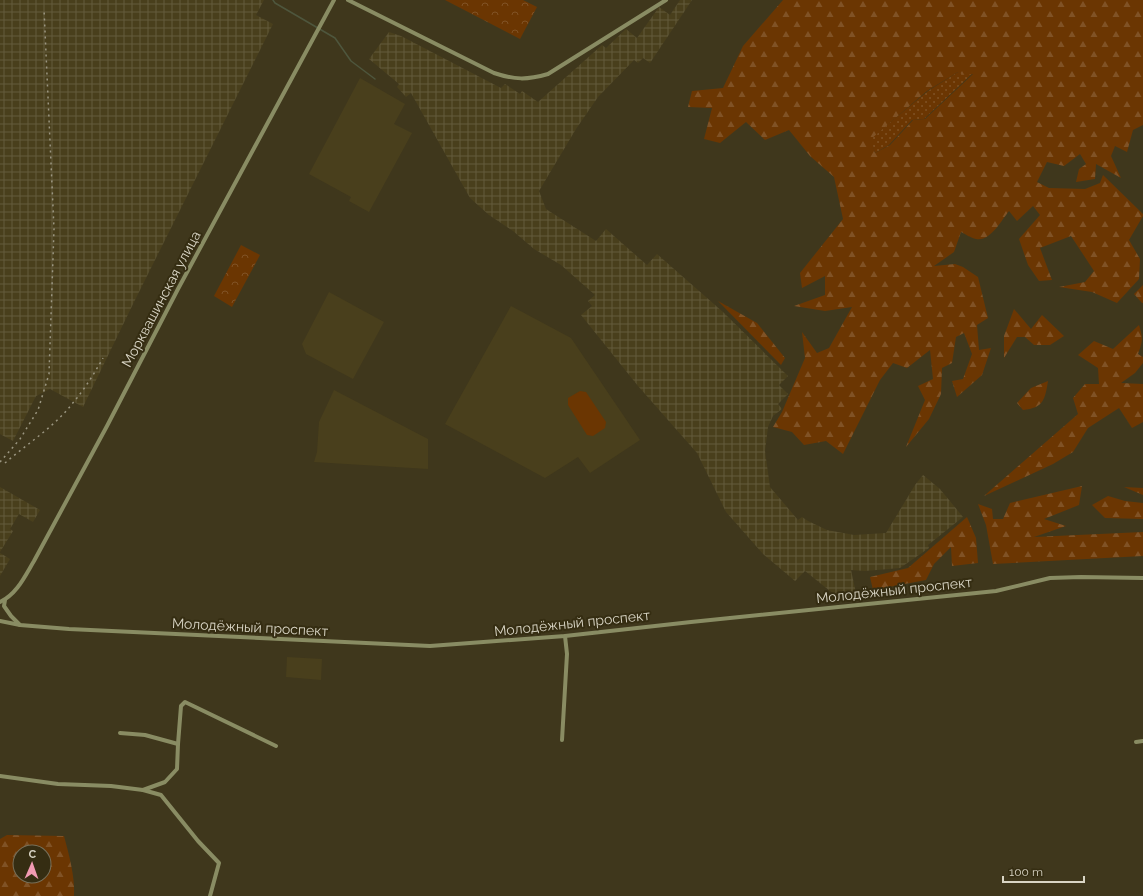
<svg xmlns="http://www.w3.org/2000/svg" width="1143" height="896" font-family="Raleway,sans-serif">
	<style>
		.built { fill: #493f1c }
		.industrial { fill: url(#industrial-grid) }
		.grass { fill: url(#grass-dots) }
		.forest { fill: url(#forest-firs); fill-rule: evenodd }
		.park { fill: url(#park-crowns) }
		.pitch { fill: #6b3602 }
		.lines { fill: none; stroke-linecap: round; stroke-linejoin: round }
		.stream { stroke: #4e563d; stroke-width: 1.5 }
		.minor { stroke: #898c63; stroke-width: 4 }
		.rail { stroke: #9b9681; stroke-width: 1.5; stroke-dasharray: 2 4; stroke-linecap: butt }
		.labels { text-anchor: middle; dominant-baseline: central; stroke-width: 4; stroke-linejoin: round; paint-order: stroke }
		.street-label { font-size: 14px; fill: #d9d5c5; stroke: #352d12 }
	</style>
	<defs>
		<pattern id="industrial-grid" width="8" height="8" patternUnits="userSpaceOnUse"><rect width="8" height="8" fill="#493f1c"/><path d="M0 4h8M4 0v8" fill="none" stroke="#635a3c"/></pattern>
		<pattern id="grass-dots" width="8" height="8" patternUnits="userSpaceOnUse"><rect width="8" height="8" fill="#6b3602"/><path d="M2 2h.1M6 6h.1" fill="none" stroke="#805225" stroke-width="1.8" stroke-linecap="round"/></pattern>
		<pattern id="forest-firs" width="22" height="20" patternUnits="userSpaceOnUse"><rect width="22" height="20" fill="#6b3602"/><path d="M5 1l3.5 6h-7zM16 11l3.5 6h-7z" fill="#805225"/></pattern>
		<pattern id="park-crowns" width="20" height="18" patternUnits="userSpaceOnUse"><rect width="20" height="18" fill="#6b3602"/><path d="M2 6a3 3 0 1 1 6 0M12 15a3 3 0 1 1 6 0" fill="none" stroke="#805225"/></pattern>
	</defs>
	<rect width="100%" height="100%" fill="#3f371c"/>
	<g class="built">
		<polygon points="360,78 405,104 394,124 412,133 369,212 349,201 351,197 309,174"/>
		<polygon points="329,292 384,322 353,379 306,354 302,344"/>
		<polygon points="511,306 571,338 640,440 590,473 578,457 545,478 445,424"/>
		<polygon points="334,390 428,439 428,469 314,462 317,452 319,422"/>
		<polygon points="287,657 322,659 321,680 286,677"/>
	</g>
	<g class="industrial">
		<polygon points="0,0 264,0 256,15 273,24 135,300 83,407 50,389 36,396 13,441 0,434"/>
		<polygon points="680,0 692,0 650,63 643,58 638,63 634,60 598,97 576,129 539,191 546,209 596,241 606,229 647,265 657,254 723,312 788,376 779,385 788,394 778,404 782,409 773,416 768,427 765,451 770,487 798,520 802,517 808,521 827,530 854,535 886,533 915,485 923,475 940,489 963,517 928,545 929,548 900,568 865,571 851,570 856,593 841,594 839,591 835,595 805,571 795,581 763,554 726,512 697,453 638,386 581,315 592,306 588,301 595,295 561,265 534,249 513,231 489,215 470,198 411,93 406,97 397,87 399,84 369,59 389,32 401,36 501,88 505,84 520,94 522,91 538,102 602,45 606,48 626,29 637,38 659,7 670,15"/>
		<polygon points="0,487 40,510 33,522 19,514 10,529 13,531 0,552"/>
		<polygon points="0,553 10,559 0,576"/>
	</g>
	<polygon class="grass" points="958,72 973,73 924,119 912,120 889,145 875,153 870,139 928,91"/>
	<g class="forest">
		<path d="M 783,0 L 1143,0 L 1143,125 L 1133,130 L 1127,152 L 1115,146 L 1111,156 L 1121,178 L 1096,164 L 1095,179 L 1076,182 L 1079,169 L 1086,164 L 1080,154 L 1064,166 L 1047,162 L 1037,182 L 1049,188 L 1085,189 L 1100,183 L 1103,175 L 1143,214 L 1143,216 L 1129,240 L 1140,259 L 1139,279 L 1117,303 L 1092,292 L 1059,287 L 1085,282 L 1094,271 L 1071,236 L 1040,248 L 1052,280 L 1039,281 L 1028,265 L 1019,239 L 1040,215 L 1033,206 L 1017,221 L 1009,211 C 1001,221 990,242 976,239 C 971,238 965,234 961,232 L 954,252 L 934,266 L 955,264 L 963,267 L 978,277 L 988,318 L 977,325 L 979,350 L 991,348 L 982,375 L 957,397 L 952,381 L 963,379 L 972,354 L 964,333 L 956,337 L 952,363 L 942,368 L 941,394 L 929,419 L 906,447 L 925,400 L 918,386 L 933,379 L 930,350 L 907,368 L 893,363 L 880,380 L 843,454 L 826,441 L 804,445 L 792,432 L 773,427 L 782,412 L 805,358 L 802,332 L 817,353 L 829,348 L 852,307 L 825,311 L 794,306 L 825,295 L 825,276 L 802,288 L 800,273 L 843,219 L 834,177 L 810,156 L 789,130 L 765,140 L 746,122 L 720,143 L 704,139 L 712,108 L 688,107 L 692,91 L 723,88 L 743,46 ZM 958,72 L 964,75 L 973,74 L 925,119 L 913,120 L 890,145 L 875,153 L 871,139 L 927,91 Z"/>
		<polygon points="1143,285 1143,303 1142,303 1134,294"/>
		<polygon points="718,301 757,323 785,358 781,365"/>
		<polygon points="1014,309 1031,329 1042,315 1064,336 1050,345 1034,345 1025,337 1017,337 1004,358 1004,336"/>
		<path d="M 1139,325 C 1143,338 1143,341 1138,354 L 1143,357 L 1143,363 L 1135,373 L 1121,383 L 1143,384 L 1143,422 L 1132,428 L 1119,408 L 1088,428 L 1073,452 L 1053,464 L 984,496 L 1078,414 L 1073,398 L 1085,384 L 1099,384 L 1098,368 L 1078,355 L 1094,341 L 1113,349 Z"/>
		<path d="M 1048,381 C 1045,399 1044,408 1023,410 L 1017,403 L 1031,388 Z"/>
		<polygon points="1082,486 1079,505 1044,519 1066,526 1034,537 1143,532 1143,556 993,564 986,525 978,504 992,509 993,519 1003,519 1010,503"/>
		<polygon points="1124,487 1143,488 1143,495"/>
		<polygon points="1108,496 1125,501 1143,503 1143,519 1105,518 1092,505"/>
		<polygon points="967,517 976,538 978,563 952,566 951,547 934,564 926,580 873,590 870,577 908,568"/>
		<path d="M 7,835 L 64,836 C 69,855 75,876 74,896 L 0,896 L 0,839 ZM 20,852 L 44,852 L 44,876 L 20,876 Z"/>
	</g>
	<g class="park">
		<polygon points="445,0 523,0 537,7 520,39"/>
		<polygon points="241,245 260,255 232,307 214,296"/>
	</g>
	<polygon class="pitch" points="580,391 586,392 606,422 605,428 593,436 587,435 568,405 568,398"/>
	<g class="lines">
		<polyline class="stream" points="273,0 275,3 335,38 351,61 375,79"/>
		<g class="minor">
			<path d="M 348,0 L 494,73 C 515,80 527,80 548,74 L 666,0"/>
			<polyline points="5,600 4,606 11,616 20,625"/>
			<path d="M 0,602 C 17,594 25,576 34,561 L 107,426 L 178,289 L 334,0"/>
			<polyline points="0,621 20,625 69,629 430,646 565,636 691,622 996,591 1050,578 1081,577 1143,578"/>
			<polyline points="120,733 145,735 178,744"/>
			<polyline points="562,740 567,654 565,636"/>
			<polyline points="1136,742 1143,741"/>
			<polyline points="0,776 58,784 111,786 143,790 161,795 198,841 219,863 210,896"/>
			<polyline points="143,790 165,782 177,769 178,744 181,706 185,702 276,746"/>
		</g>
		<g class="rail">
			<polyline points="0,462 20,439 38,410 49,374 54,229 44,9"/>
			<path d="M 5,463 C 27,444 54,427 72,404 C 84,390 94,374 103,358"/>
		</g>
	</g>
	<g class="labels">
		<g class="street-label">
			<text transform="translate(161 299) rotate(-62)">Морквашинская улица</text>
			<text transform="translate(894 590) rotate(-6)">Молодёжный проспект</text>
			<text transform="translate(572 623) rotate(-6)">Молодёжный проспект</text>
			<text transform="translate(250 627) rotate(3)">Молодёжный проспект</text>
		</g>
	</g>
	<g transform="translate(32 864) rotate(2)"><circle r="19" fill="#352d12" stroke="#77705a"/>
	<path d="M0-3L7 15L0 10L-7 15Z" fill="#f19ab2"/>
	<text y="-6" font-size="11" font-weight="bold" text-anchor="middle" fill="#d9d5c5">С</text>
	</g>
	<path d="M1003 876v6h81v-6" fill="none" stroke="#d9d5c5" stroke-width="2"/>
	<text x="1009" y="876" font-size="12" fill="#d9d5c5" stroke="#352d12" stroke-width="3" paint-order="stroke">100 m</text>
</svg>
